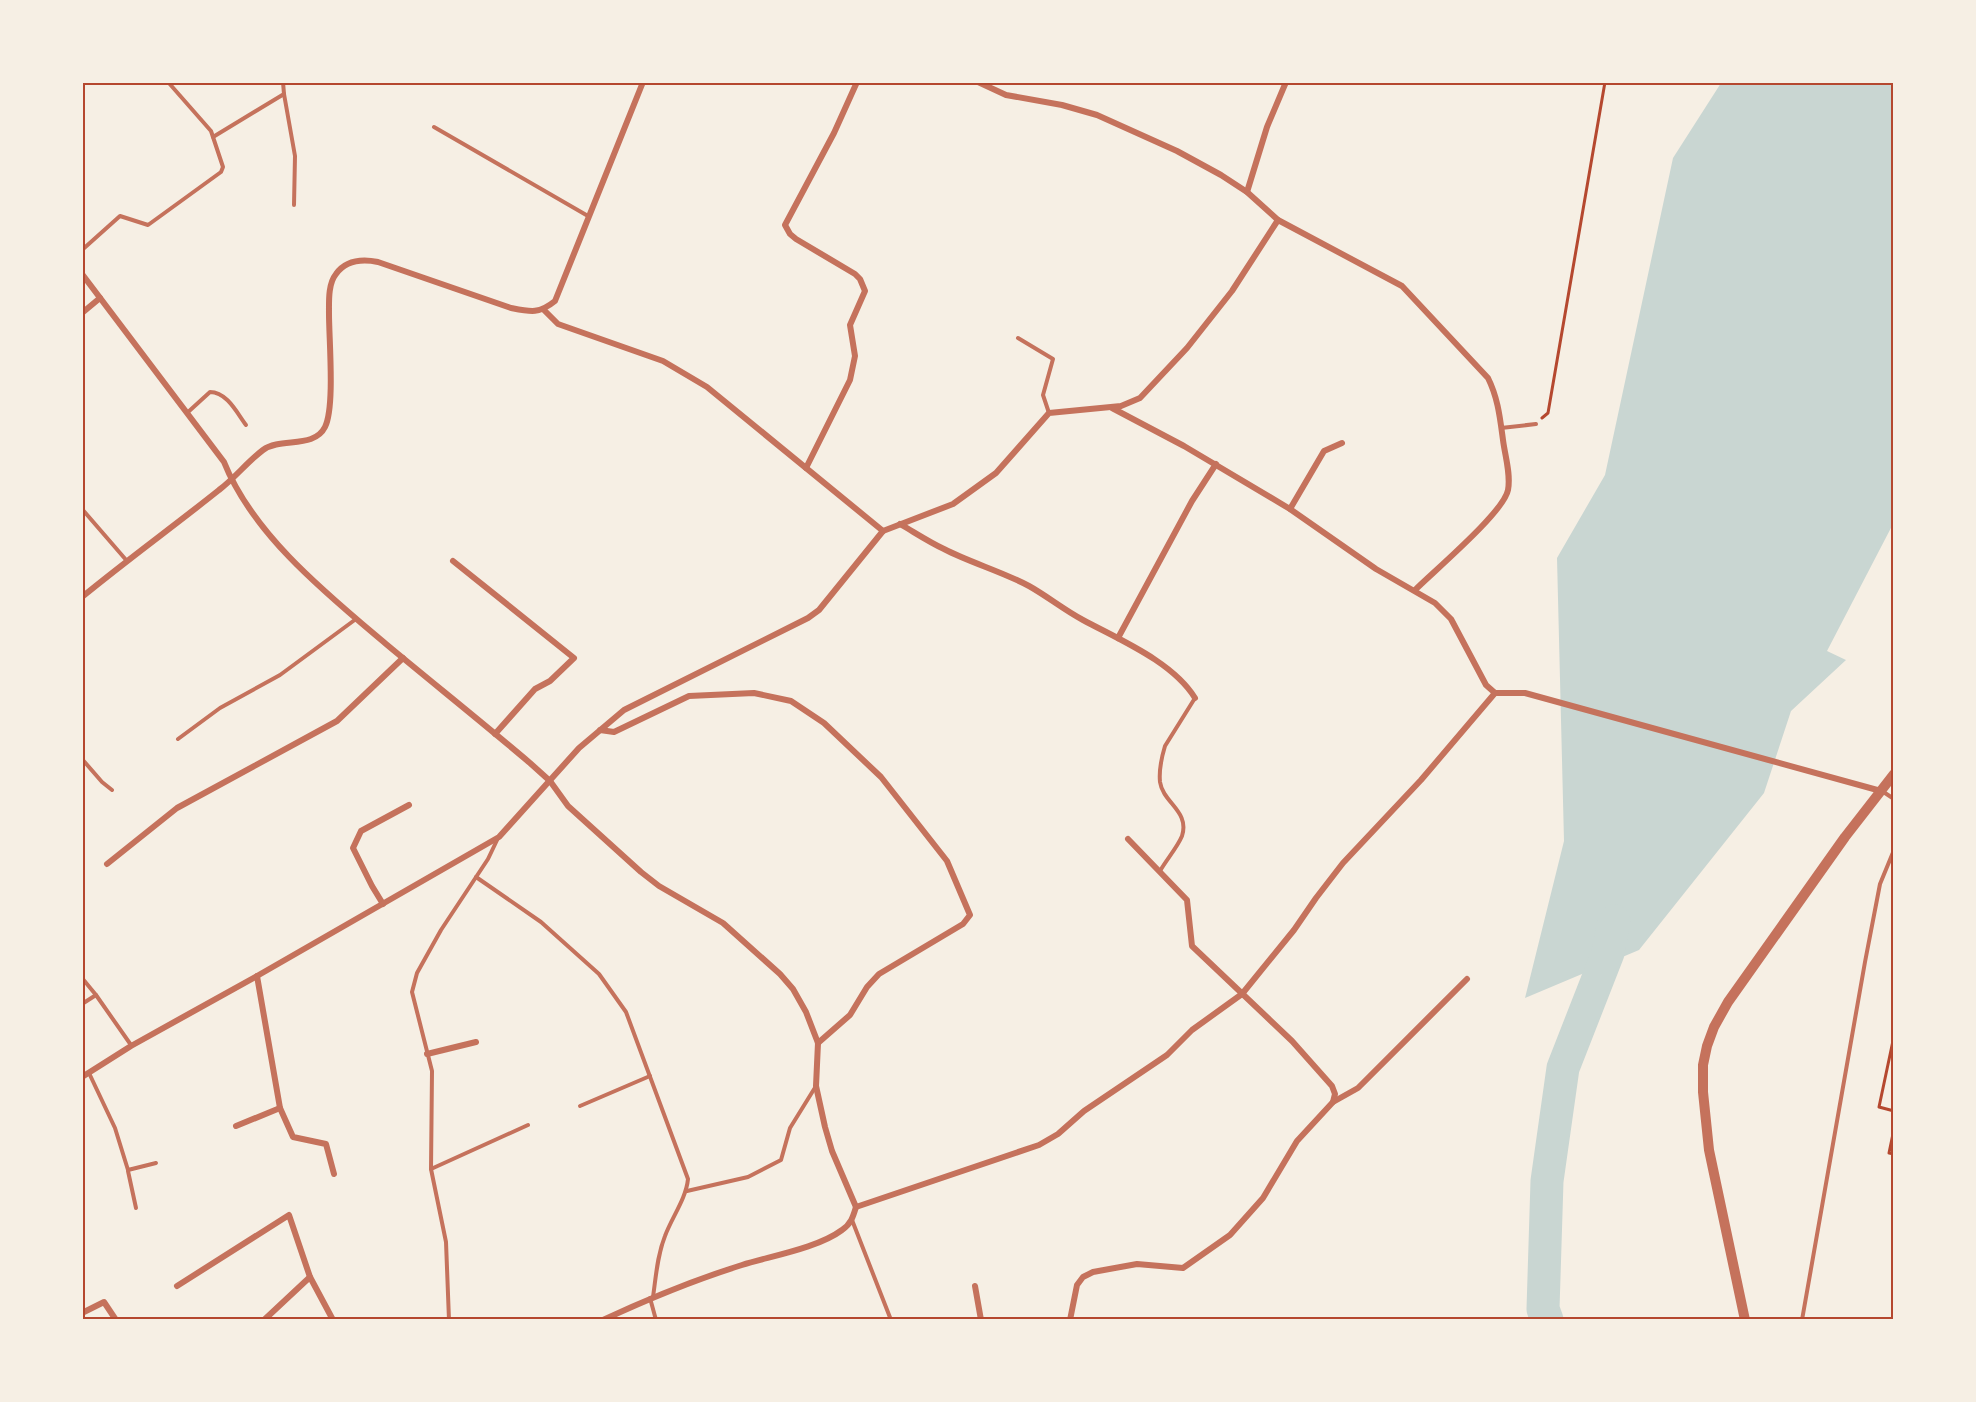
<svg xmlns="http://www.w3.org/2000/svg" width="1976" height="1402" font-family="Montserrat,sans-serif">
	<style>
		.water { fill: #c9d6d2 }
		.lines { fill: none; stroke-linecap: round; stroke-linejoin: round }
		.river { stroke: #c9d6d2; stroke-width: 33 }
		.path { stroke: #b5482f; stroke-width: 3 }
		.service { stroke: #c5725c; stroke-width: 4 }
		.minor { stroke: #c5725c; stroke-width: 6 }
		.tertiary { stroke: #c5725c; stroke-width: 10 }
		.neatline { fill: none; stroke: #b5482f; stroke-width: 2 }
	</style>
	<rect width="100%" height="100%" fill="#f6efe4"/>
	<polygon class="water" points="1721,83 1893,83 1893,524 1827,651 1846,660 1791,711 1764,793 1639,950 1525,998 1564,841 1557,558 1605,475 1673,158"/>
	<g class="lines">
		<polyline class="river" points="1547,1320 1543,1309 1547,1181 1563,1068 1608,953 1614,921"/>
		<g class="path">
			<polyline points="1542,418 1548,413 1605,82"/>
			<polyline points="1894,1036 1879,1107 1894,1111"/>
			<polyline points="1894,1129 1889,1153 1894,1154"/>
		</g>
		<g class="service">
			<polyline points="283,82 284,94"/>
			<polyline points="434,127 588,216"/>
			<polyline points="213,137 284,94 295,156 294,205"/>
			<polyline points="82,250 120,216 148,225 221,172 223,167 211,131 168,82"/>
			<polyline points="1018,338 1053,359 1043,395 1049,413"/>
			<path d="M 187,413 L 210,392 C 227,392 237,413 246,425"/>
			<polyline points="1501,428 1536,424"/>
			<polyline points="82,509 127,561"/>
			<polyline points="178,739 220,708 280,675 356,619"/>
			<polyline points="82,759 102,782 112,790"/>
			<polyline points="1882,791 1894,799"/>
			<path d="M 1160,871 C 1166,860 1177,848 1182,836 C 1190,811 1163,803 1160,782 C 1159,772 1162,756 1165,746 L 1195,698"/>
			<path d="M 476,877 L 541,922 L 599,974 L 626,1012 L 688,1179 C 686,1199 672,1217 665,1236 C 657,1256 656,1277 653,1297"/>
			<polyline points="82,978 96,995 131,1045"/>
			<polyline points="82,1004 96,995"/>
			<polyline points="89,1073 115,1128 128,1170 156,1163"/>
			<polyline points="580,1106 650,1076"/>
			<polyline points="431,1169 528,1125"/>
			<polyline points="128,1171 136,1208"/>
			<polyline points="687,1191 748,1177 781,1160 790,1128 816,1086"/>
			<polyline points="852,1220 891,1320"/>
			<polyline points="650,1298 656,1320"/>
			<polyline points="449,1320 446,1242 431,1169 432,1071 412,992 417,973 441,930 488,859 498,838"/>
			<polyline points="1802,1320 1865,962 1880,884 1894,850"/>
		</g>
		<g class="minor">
			<path d="M 978,82 L 1006,95 L 1062,105 L 1097,115 L 1177,151 L 1221,175 L 1247,192 L 1278,220 L 1402,286 L 1488,378 C 1498,398 1500,418 1503,440 C 1505,456 1511,474 1508,490 C 1504,512 1434,571 1415,590"/>
			<polyline points="1247,192 1267,127 1286,82"/>
			<path d="M 82,274 L 224,462 C 253,535 328,595 386,644 C 434,684 483,723 530,763 L 550,781 L 568,806 L 641,872 L 659,886 L 723,923 L 780,974 L 793,989 L 806,1012 L 818,1043 L 816,1086 L 825,1127 L 832,1151 L 856,1207"/>
			<polyline points="544,310 558,324 663,361 707,387 883,531"/>
			<polyline points="82,313 100,298"/>
			<polyline points="1112,408 1184,446 1290,509 1376,569 1435,603 1451,619 1486,685 1495,693 1525,693 1881,791"/>
			<polyline points="806,468 850,380 855,356 850,325 865,291 860,279 855,274 796,239 790,234 785,225 834,133 857,82"/>
			<polyline points="1290,509 1324,451 1342,443"/>
			<path d="M 900,524 C 914,532 929,542 944,549 C 971,563 1001,571 1029,586 C 1047,596 1064,610 1083,620 C 1120,640 1173,662 1195,698"/>
			<polyline points="453,561 574,658 550,681 535,689 495,734"/>
			<path d="M 82,597 C 127,560 174,526 219,490 C 235,478 247,462 263,450 C 281,437 314,449 325,427 C 335,407 329,340 329,314 C 329,301 328,284 336,274 C 346,260 363,259 378,262 L 511,308 C 531,312 539,314 555,301 L 643,82"/>
			<polyline points="1118,638 1192,501 1216,464"/>
			<polyline points="600,730 614,732 689,696 754,693 791,701 824,723 881,777 947,861 970,915 963,924 879,974 867,987 850,1015 818,1043"/>
			<polyline points="107,864 177,808 337,721 403,658"/>
			<polyline points="383,904 372,886 353,848 361,831 409,805"/>
			<polyline points="257,976 280,1108 293,1137 326,1144 334,1174"/>
			<polyline points="427,1054 476,1042"/>
			<polyline points="82,1077 131,1046 257,976 499,837 579,748 624,710 808,618 819,610 883,531 953,504 996,473 1049,413 1121,406 1140,398 1187,348 1232,291 1278,220"/>
			<polyline points="1333,1102 1358,1088 1467,979"/>
			<polyline points="236,1126 280,1108"/>
			<polyline points="856,1207 1039,1145 1058,1134 1084,1111 1167,1055 1192,1030 1242,994 1294,930 1316,898 1343,863 1421,780 1495,693"/>
			<polyline points="177,1286 289,1215 310,1277 333,1320"/>
			<polyline points="975,1286 981,1320"/>
			<polyline points="82,1311 84,1312 104,1302 116,1320"/>
			<polyline points="264,1320 310,1277"/>
			<path d="M 603,1320 C 648,1299 694,1280 742,1265 C 771,1256 818,1248 842,1230 C 851,1224 853,1217 856,1207"/>
			<polyline points="1070,1320 1077,1285 1083,1277 1093,1272 1137,1264 1183,1268 1230,1235 1263,1198 1297,1141 1333,1102 1335,1094 1332,1086 1292,1041 1192,946 1187,900 1128,839"/>
		</g>
		<polyline class="tertiary" points="1745,1320 1709,1150 1703,1092 1703,1065 1707,1046 1714,1027 1728,1002 1845,837 1894,774"/>
	</g>
	<rect width="1976" height="1402" fill="none" stroke="#f6efe4" stroke-width="168"/>
	<rect x="84" y="84" width="1808" height="1234" class="neatline"/>
</svg>
